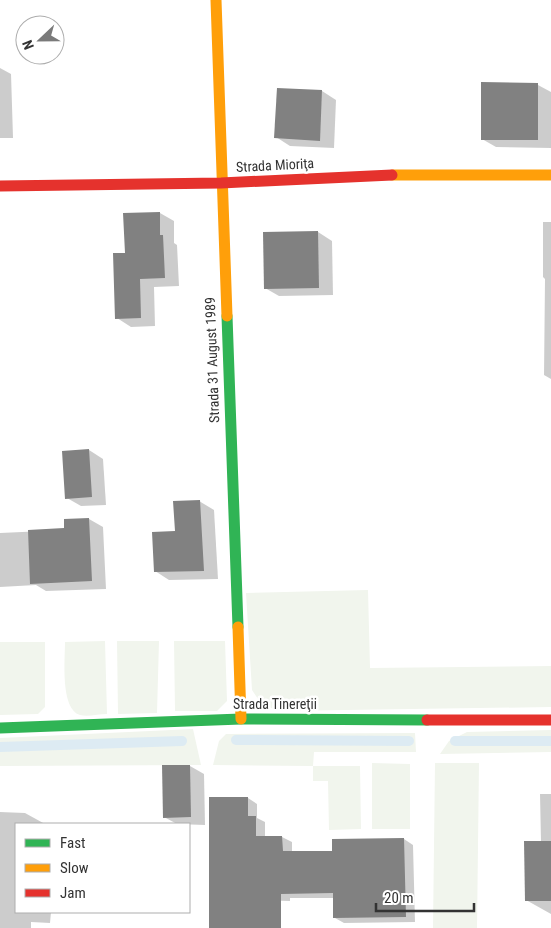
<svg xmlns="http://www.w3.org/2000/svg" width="551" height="928" font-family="'Roboto Condensed',sans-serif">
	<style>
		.green { fill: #f1f5ed }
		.shadow { fill: #0003 }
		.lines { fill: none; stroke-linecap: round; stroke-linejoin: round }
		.stream { stroke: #ddebf3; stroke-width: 10 }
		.building { fill: #818181 }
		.fast { stroke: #30b455; stroke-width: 11 }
		.slow { stroke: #ff9f0a; stroke-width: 11 }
		.jam { stroke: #e5322d; stroke-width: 11 }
		.labels { text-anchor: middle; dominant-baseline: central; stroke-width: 5; stroke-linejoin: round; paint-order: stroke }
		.street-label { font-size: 14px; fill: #333; stroke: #fff }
	</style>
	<rect width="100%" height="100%" fill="#fff"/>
	<g class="green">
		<polygon points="368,590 370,668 551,666 551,707 280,711 262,705 252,690 246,593"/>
		<path d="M 105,641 L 107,714 C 99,714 88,717 80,715 C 60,709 65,659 65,642 Z"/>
		<polygon points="117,641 159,641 157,713 118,714"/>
		<polygon points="174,641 225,641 227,701 217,711 175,711"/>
		<polygon points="0,642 45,642 45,707 38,714 0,715"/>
		<polygon points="193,729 201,765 0,766 0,738"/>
		<polygon points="551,730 551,752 440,754 449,741 467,732"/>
		<polygon points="415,733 416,752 314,752 313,766 360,766 361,829 329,830 328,781 313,781 313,766 213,765 219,741 226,734"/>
		<polygon points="372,763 410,764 410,829 372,829"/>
		<polygon points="435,763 479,763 477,928 433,928"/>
	</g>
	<g class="shadow">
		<polygon points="0,68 11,74 13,138 0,138"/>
		<polygon points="538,85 551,92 551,148 496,147 482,139"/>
		<polygon points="278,89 322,91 336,100 334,148 290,146 276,137"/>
		<polygon points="160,213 174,221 174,243 177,245 179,286 154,287 155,326 131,327 117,318 126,254"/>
		<polygon points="543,222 551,222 551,379 544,375 545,279 543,277"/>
		<polygon points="318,232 332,241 333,295 279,296 265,288"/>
		<polygon points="89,450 103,459 106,505 81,506 67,498"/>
		<polygon points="199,501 214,510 218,579 169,580 155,571 176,533"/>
		<polygon points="89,519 103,527 106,589 46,591 36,585 0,587 0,533 66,530"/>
		<polygon points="163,766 190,766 204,774 205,825 177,824 164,817"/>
		<polygon points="540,794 551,794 551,914 526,900 541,842"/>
		<polygon points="248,798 257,804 257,818 265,822 265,837 282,837 292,842 292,852 333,852 404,839 413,845 415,922 344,923 335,918 334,898 290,898 290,901 220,899"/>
		<polygon points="0,812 25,813 45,824 16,824 16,912 51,912 50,923 31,922 31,928 0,928"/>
	</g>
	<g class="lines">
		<g class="stream">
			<polyline points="236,740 409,741"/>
			<polyline points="455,741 551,741"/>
			<polyline points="0,747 182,741"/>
		</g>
	</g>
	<g class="building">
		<polygon points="481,82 538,83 538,140 481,140"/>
		<polygon points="277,88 322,90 320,141 274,138"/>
		<polygon points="160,212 160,235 163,235 165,278 140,279 141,318 115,319 113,253 125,253 123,213"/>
		<polygon points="318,231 319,288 264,289 263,232"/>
		<polygon points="89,449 92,497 65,499 62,451"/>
		<polygon points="200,500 204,571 154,572 152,532 175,531 173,501"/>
		<polygon points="89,518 92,581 30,584 28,530 64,528 64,519"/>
		<polygon points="162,765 190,765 191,817 163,818"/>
		<polygon points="209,797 248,797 248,816 256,816 256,836 282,836 283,851 332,851 332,839 404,838 406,917 333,918 333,893 281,894 281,928 209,928"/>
		<polygon points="524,841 551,841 551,901 525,901"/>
	</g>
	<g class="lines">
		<g class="fast">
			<polyline points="227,316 238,627"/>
			<polyline points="0,728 241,719 427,720"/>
		</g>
		<g class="slow">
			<polyline points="216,0 227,316"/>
			<polyline points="392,175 551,175"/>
			<polyline points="238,627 241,719"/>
		</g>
		<g class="jam">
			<polyline points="0,186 221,183 392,175"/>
			<polyline points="427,720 551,720"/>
		</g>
	</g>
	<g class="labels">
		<g class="street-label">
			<text transform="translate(275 165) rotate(-3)">Strada Mioriţa</text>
			<text transform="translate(212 360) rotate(-92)">Strada 31 August 1989</text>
			<text x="275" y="704">Strada Tinereţii</text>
		</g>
	</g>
	<rect x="15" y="823" width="175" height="90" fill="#ffffff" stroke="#adadad"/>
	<rect x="25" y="839" width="25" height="8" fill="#30b455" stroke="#adadad"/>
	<text x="60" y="848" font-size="15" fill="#333333">Fast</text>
	<rect x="25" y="864" width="25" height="8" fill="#ff9f0a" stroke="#adadad"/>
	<text x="60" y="873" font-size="15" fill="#333333">Slow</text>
	<rect x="25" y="889" width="25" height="8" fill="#e5322d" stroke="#adadad"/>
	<text x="60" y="898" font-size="15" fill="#333333">Jam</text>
	<g transform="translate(40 40) rotate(248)"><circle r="24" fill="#ffffff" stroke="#adadad"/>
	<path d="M0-4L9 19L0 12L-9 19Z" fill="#7a7a7a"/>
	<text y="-8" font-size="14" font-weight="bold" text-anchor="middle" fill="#333333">N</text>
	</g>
	<path d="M376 903v8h98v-8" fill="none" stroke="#333333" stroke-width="2.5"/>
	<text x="384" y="903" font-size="15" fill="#333333" stroke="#ffffff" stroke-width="4" paint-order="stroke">20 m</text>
</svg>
